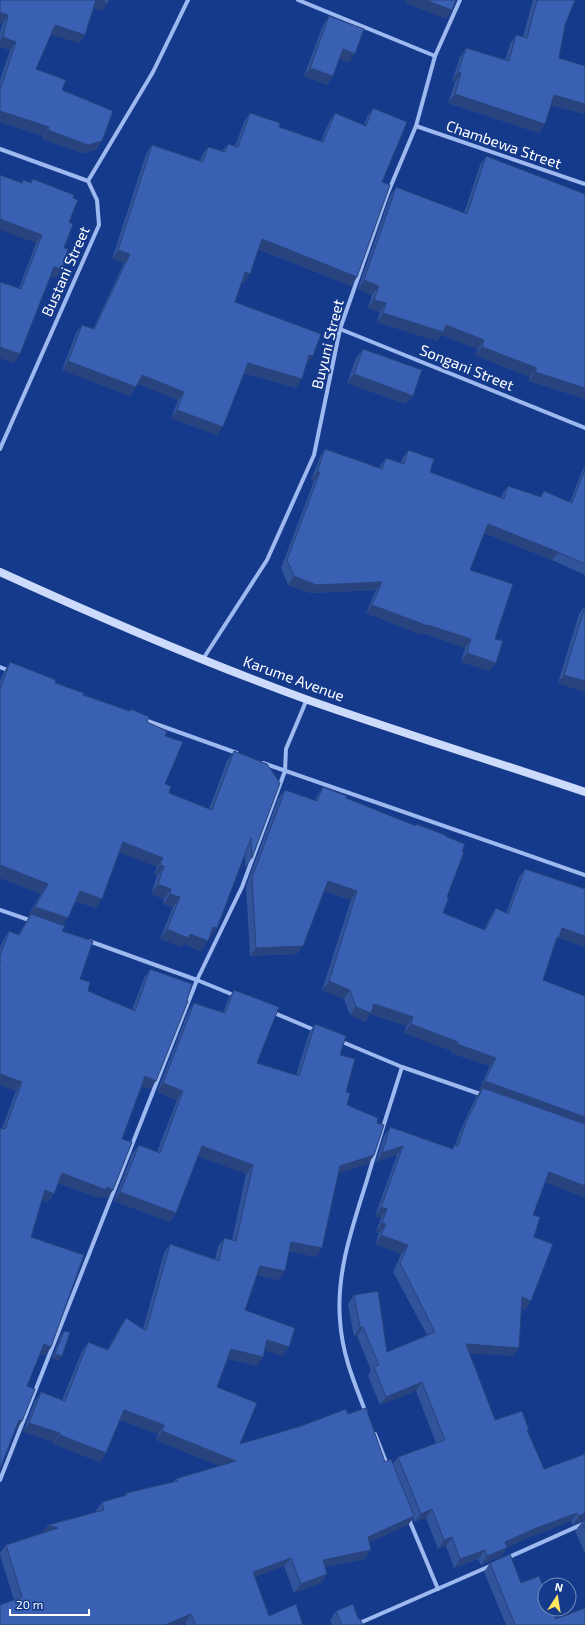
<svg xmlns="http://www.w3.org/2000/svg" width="585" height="1625" font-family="'Exo 2',sans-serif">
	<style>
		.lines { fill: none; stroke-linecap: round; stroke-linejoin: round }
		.minor { stroke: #9eb8f0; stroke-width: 4 }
		.secondary { stroke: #ccdafb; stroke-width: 8 }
		.wall { fill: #315399 }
		.shaded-wall { fill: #28437d }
		.building { fill: #3960b2; stroke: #28437d }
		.labels { text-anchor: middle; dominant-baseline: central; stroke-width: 3.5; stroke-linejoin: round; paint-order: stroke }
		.street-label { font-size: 15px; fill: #fff; stroke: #153a8b }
	</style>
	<rect width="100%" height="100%" fill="#153a8b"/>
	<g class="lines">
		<g class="minor">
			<polyline points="298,0 435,56"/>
			<polyline points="416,126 585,184"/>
			<polyline points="0,149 88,181"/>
			<polyline points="88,181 153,72 188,0"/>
			<polyline points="340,329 585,428"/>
			<polyline points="0,449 99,225 97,200 88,181"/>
			<polyline points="203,659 267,560 314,455 340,329 387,195 416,126 435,56 460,0"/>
			<polyline points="0,667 10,671"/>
			<polyline points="142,719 237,753"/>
			<polyline points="263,763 585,875"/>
			<polyline points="0,910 32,921"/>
			<polyline points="89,941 197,980 236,996"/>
			<polyline points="272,1012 317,1031"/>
			<polyline points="340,1041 402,1067 483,1095"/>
			<path d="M 366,1413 C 354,1382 342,1354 340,1320 C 336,1272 353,1225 367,1180 C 378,1142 390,1105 402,1067"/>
			<polyline points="375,1434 388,1467"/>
			<polyline points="0,1480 197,980 242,887 285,771 286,749 307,699"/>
			<polyline points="408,1517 438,1589"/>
			<polyline points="507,1558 585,1523"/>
			<polyline points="355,1625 490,1566"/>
		</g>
		<path class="secondary" d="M 0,572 C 101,618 203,662 308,700 C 399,732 493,761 585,792"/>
	</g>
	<g class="wall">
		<polygon points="0,0 109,0 102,11 94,8 85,35 79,43 51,34 36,69 62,90 96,150 82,153 42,139 43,136 0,122 0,80 10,50 0,47 0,33 2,24"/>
		<polygon points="533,0 575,0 565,25 559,58 585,66 585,114 551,105 539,133 448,103 455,82 452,81 460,57 466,48 505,60 510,44 516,35 523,37"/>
		<polygon points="329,16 349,63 339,59 333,76 327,85 304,76 323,25"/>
		<polygon points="373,108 382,182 357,277 351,286 258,249 244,283 242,282 235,302 307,365 306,365 296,388 244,373 217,435 171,418 178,400 138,384 130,396 62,370 76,333 82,325 93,329 124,263 112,259 146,154 152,145 200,161 202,155 208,147 222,151 228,144 235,146 244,122 250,113 279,127 321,141 329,122 335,113 364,125 367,117"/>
		<polygon points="486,156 585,399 529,381 530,377 475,355 478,349 441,335 437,341 377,322 380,312 368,308 372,295 358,289 390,196 396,187 464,213 480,165"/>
		<polygon points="33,179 73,198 69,222 64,248 62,269 56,278 51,276 14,363 0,358 0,282 19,288 36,243 22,182 23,180 30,182"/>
		<polygon points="363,349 406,404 347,383 356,358"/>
		<polygon points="325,449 380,468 380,466 386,458 401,463 402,459 408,450 430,472 501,498 502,494 508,486 540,497 544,491 570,502 582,471 585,466 585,575 552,560 484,533 470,570 495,639 490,671 461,662 465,648 423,633 422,635 366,613 376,590 310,593 288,585 281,568 314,481 311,480 320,457"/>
		<polygon points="585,606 585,692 558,683 579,614"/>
		<polygon points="10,662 55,683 83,695 129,711 131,709 147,722 165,736 165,784 169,793 209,809 227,761 234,751 267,764 252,858 245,868 245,855 217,928 210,938 209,937 201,951 184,944 182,947 160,939 173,907 163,904 164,899 151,894 157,876 154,875 157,867 119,852 96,908 75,901 63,925 62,931 80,979 88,991 132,1010 144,978 150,969 150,1089 142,1086 122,1139 113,1190 107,1198 101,1196 99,1198 58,1183 54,1194 48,1202 42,1200 31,1237 51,1347 45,1356 40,1354 27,1386 22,1421 16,1430 15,1430 0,1469 0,1130 1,1128 2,1128 16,1091 0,1085 0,948 3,940 9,931 18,935 29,917 28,916 41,894 0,878 0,681 4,672"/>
		<polygon points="323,787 346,798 415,826 416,824 445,836 447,897 443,913 484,930 490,917 496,908 506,913 519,877 525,869 585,889 585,947 559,938 554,945 543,980 584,1197 545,1182 533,1215 534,1237 531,1301 525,1310 521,1308 519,1348 513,1356 469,1353 495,1420 527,1432 544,1469 582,1456 585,1451 584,1520 573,1525 571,1521 528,1538 507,1547 501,1556 481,1565 478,1559 454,1568 446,1546 438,1549 426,1518 415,1522 413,1518 408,1525 369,1542 365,1559 325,1567 327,1574 321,1583 294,1593 284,1566 255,1577 269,1616 303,1625 186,1625 185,1623 180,1625 0,1625 14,1600 0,1555 0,1553 6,1545 42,1533 48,1525 96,1512 96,1511 102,1502 124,1496 126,1493 173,1482 175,1479 220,1466 156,1440 158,1434 120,1420 106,1453 100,1462 53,1444 54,1442 23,1432 35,1401 41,1392 62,1400 82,1351 88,1342 107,1350 120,1327 126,1318 143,1329 164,1253 170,1244 215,1259 218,1247 224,1238 232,1240 246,1174 198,1156 176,1213 170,1222 114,1201 132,1154 139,1145 157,1152 177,1100 157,1092 188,1012 194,1003 223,1013 228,999 234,990 257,1063 296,1075 309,1033 315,1024 340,1055 346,1092 347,1105 377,1123 374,1155 368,1164 338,1173 316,1257 289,1251 279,1280 257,1275 245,1310 289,1347 283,1356 265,1350 257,1366 228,1359 217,1387 240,1444 348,1414 385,1462 393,1464 398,1457 436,1443 416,1391 380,1405 368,1376 371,1370 357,1336 354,1336 348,1304 354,1295 387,1352 427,1335 393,1272 401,1254 375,1244 379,1233 376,1232 381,1218 375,1216 397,1155 376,1162 384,1136 390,1127 452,1149 454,1145 455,1145 460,1131 476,1097 480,1091 479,1090 490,1066 451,1053 452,1051 404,1033 407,1026 370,1014 365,1022 350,1015 344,999 322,990 351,900 324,891 297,954 250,956 246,886 278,799 285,790 315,801 317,796"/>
		<polygon points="64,1331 62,1356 59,1361 52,1358 61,1335"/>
		<polygon points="585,1521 585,1553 575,1531 582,1522"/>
		<polygon points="490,1563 521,1583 556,1619 585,1625 506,1625 484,1572"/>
		<polygon points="336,1611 358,1618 363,1625 332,1625 330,1620"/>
	</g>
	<g class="shaded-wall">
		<polygon points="95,0 101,0 108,3 102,11 91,7"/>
		<polygon points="407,0 425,0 452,10 446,19 405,3"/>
		<polygon points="0,12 8,15 2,24 0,23"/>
		<polygon points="55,25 85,35 79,43 49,34"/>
		<polygon points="3,37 16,42 10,50 0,47 0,41"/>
		<polygon points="343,49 355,54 349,63 337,58"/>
		<polygon points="310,68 333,76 327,85 304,76"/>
		<polygon points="458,72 461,73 455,82 452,81"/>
		<polygon points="455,94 545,124 539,133 448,103"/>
		<polygon points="554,95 585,104 585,114 548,104"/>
		<polygon points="0,111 49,127 43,136 0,122"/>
		<polygon points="48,130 102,141 96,150 82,153 42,139"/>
		<polygon points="0,219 42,235 36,243 0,230"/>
		<polygon points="262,239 357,277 351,286 256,248"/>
		<polygon points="118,250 130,254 124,263 112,259"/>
		<polygon points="54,267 62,269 56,278 48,276"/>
		<polygon points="245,272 250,274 244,283 239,281"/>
		<polygon points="364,280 379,286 372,295 358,289"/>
		<polygon points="374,300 386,303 380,312 368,308"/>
		<polygon points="383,313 446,325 484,340 478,349 441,335 437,341 377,322"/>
		<polygon points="0,347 20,354 14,363 0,358"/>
		<polygon points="482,347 537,368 530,377 475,355"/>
		<polygon points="309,355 313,356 307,365 303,364"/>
		<polygon points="68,361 136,387 130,396 62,370"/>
		<polygon points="248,363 302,379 296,388 242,372"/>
		<polygon points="535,372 585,388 585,399 529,381"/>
		<polygon points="354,374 413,396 406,404 347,383"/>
		<polygon points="142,375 184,392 178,400 135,383"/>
		<polygon points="177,410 223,427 217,435 171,418"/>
		<polygon points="317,472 320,472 314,481 311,480"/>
		<polygon points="488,524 558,552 552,560 482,532"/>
		<polygon points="294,576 382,582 376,590 310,593 288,585"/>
		<polygon points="372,605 428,625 471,639 465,648 423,633 422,635 366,613"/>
		<polygon points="467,653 496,663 490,671 461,662"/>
		<polygon points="564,675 585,681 585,692 558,683"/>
		<polygon points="123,842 163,858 157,867 116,851"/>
		<polygon points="0,865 48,884 41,894 0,878"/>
		<polygon points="160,865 164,866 157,876 154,875"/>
		<polygon points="328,881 357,891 351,900 321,890"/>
		<polygon points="158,884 171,889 164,899 151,894"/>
		<polygon points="80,891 102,899 96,908 73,900"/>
		<polygon points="170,894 180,897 173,907 163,904"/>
		<polygon points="35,907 68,918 61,928 31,914 29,917 28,916"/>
		<polygon points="213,927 217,928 210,938 206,936"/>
		<polygon points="562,928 585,936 585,947 559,938 553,947 557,937"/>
		<polygon points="167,929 190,934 208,941 201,951 184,944 182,947 160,939"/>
		<polygon points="303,946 297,954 250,956 256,948"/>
		<polygon points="329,981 350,990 344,999 322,990"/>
		<polygon points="374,1004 413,1017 407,1026 370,1014 365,1022 350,1015 356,1007"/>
		<polygon points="411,1024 458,1042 452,1051 404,1033"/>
		<polygon points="457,1044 496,1058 490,1066 451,1053"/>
		<polygon points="0,1074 22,1082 16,1091 0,1085"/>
		<polygon points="145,1076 156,1081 150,1089 139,1085"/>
		<polygon points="485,1081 585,1117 585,1128 483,1088 480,1091 479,1090"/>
		<polygon points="163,1083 183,1091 177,1100 157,1092"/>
		<polygon points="202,1146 253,1165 246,1174 196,1155"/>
		<polygon points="403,1146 397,1155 376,1162 382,1153"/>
		<polygon points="374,1155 368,1164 334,1175 340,1166"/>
		<polygon points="549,1172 585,1186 585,1195 584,1197 542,1181"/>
		<polygon points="62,1173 107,1187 113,1190 107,1198 101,1196 99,1198 56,1182"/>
		<polygon points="45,1190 54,1194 48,1202 38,1199"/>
		<polygon points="120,1192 176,1213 170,1222 114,1201"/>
		<polygon points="381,1207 387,1209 381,1218 375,1216"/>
		<polygon points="382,1223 386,1224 379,1233 376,1232"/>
		<polygon points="381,1235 408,1245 401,1254 375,1244"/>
		<polygon points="291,1242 322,1248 316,1257 284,1250"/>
		<polygon points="260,1266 285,1271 279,1280 254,1274"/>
		<polygon points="522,1297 531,1301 525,1310 516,1306"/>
		<polygon points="360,1327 363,1327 357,1336 354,1336"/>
		<polygon points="267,1340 289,1347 283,1356 261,1349"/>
		<polygon points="44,1344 51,1347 45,1356 38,1353"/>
		<polygon points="466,1344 519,1348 513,1356 459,1353"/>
		<polygon points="231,1349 263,1357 257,1366 225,1358"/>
		<polygon points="55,1354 62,1356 59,1361 52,1358"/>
		<polygon points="422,1382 416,1391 380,1405 386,1397"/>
		<polygon points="124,1410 164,1425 158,1434 118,1419"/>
		<polygon points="19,1420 22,1421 16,1430 13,1429"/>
		<polygon points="29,1423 60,1433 54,1442 23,1432"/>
		<polygon points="162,1431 236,1461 229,1470 156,1440"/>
		<polygon points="60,1435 106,1453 100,1462 53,1444"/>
		<polygon points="432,1509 426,1518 415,1522 421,1514"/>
		<polygon points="577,1513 571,1521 528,1538 499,1551 507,1548 501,1556 481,1565 487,1556 505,1542 534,1529"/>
		<polygon points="585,1513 585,1520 584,1520 573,1525 579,1516"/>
		<polygon points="414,1516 408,1525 362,1546 368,1537"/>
		<polygon points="48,1525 58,1528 41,1534"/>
		<polygon points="452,1537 446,1546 438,1549 444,1540"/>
		<polygon points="371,1550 365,1559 316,1569 323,1560"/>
		<polygon points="485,1550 478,1559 454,1568 460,1559"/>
		<polygon points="291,1558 284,1566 246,1581 253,1572"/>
		<polygon points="327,1574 321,1583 294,1593 301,1584"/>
		<polygon points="191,1614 185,1623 180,1625 165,1625"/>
	</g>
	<g class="building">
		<polygon points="0,0 96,0 85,35 55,25 36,69 66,80 62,90 113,111 102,141 88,145 48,130 49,127 0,111 0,90 16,42 3,37 8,15 0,12"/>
		<polygon points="101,0 109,0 108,3"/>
		<polygon points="425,0 456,0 452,10"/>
		<polygon points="537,0 575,0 565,25 559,58 585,66 585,104 554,95 545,124 455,94 461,73 458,72 466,48 509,61 516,35 527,38"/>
		<polygon points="329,16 364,29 355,54 343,49 333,76 310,68"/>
		<polygon points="373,108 407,122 382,182 390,185 357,277 262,239 250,274 245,272 235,302 321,334 313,356 309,355 302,379 248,363 223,427 177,410 184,392 142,375 136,387 68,361 82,325 94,329 130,254 118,250 152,145 203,162 208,147 225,152 228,144 238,147 250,113 280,123 279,127 323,142 335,113 366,126"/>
		<polygon points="486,156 585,194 585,388 535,372 537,368 482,347 484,340 446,325 443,332 383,313 386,303 374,300 379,286 364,280 396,187 467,214"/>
		<polygon points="0,175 22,183 23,180 31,183 33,179 74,195 73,198 78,200 69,222 73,224 64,248 68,249 62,269 54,267 20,354 0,347 0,282 21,289 42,235 0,219"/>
		<polygon points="363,349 422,370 413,396 354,374"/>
		<polygon points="325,449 382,469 386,458 404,464 408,450 434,459 430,472 504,499 508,486 541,497 544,491 572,503 585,469 585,564 558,552 488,524 470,570 513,584 495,639 503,641 496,663 467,653 471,639 428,625 428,626 372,605 382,582 316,585 294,576 287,560 320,472 317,472"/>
		<polygon points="585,607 585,681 564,675"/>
		<polygon points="10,662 56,680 55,683 84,693 83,695 130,711 131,709 149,717 147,722 167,731 165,736 183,742 165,784 171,786 169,793 212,810 234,751 267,764 280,783 252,858 251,838 217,928 213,927 208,941 190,934 188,938 167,929 180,897 170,894 171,889 158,884 164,866 160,865 163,858 123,842 102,899 80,891 68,918 35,907 48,884 0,865 0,689"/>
		<polygon points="323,787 347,796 346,798 416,826 416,824 445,835 445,836 465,844 462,851 464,852 447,897 449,897 443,913 485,930 496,908 508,914 525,869 585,889 585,936 562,928 559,938 557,937 543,980 585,996 585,1117 485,1081 496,1058 457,1044 458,1042 411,1024 413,1017 374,1004 371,1013 356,1007 350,990 329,981 357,891 328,881 303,946 256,948 252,877 285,790 317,801"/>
		<polygon points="31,914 65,926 62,931 93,941 80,979 90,982 88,991 135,1011 150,969 192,984 187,1000 188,1001 156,1081 145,1076 122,1139 132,1142 113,1190 107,1187 106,1190 62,1173 54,1194 45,1190 31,1237 84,1255 51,1347 44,1344 27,1386 35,1389 22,1421 19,1420 0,1469 0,1132 1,1128 5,1129 22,1082 0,1074 0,962 1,960 0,960 0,956 9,931 19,935"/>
		<polygon points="234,990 279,1007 257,1063 299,1076 315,1024 346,1036 340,1055 355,1059 346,1092 350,1093 347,1105 378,1118 377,1123 384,1125 374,1155 340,1166 322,1248 291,1242 285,1271 260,1266 245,1310 295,1328 289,1347 267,1340 263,1357 231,1349 217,1387 257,1403 240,1444 301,1426 346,1409 348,1414 366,1408 385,1462 391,1459 414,1516 368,1537 371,1550 323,1560 327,1574 301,1584 291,1558 253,1572 269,1616 296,1604 303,1625 196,1625 191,1614 165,1625 0,1625 0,1605 22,1597 6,1545 58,1528 48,1525 104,1510 102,1502 127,1495 126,1493 178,1481 175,1479 236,1461 162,1431 164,1425 124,1410 106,1453 60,1435 60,1433 29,1423 41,1392 65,1401 88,1342 108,1350 126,1318 146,1331 170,1244 219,1261 224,1238 236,1241 253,1165 202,1146 176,1213 120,1192 139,1145 160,1153 183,1091 163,1083 194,1003 225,1013"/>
		<polygon points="483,1088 585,1124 585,1186 549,1172 533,1215 540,1217 534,1237 553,1244 531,1301 522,1297 519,1348 466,1344 495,1420 522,1411 529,1430 527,1430 544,1469 585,1454 585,1513 579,1516 577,1513 534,1529 505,1542 507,1548 487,1556 485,1550 460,1559 452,1537 444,1540 432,1509 421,1514 398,1457 445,1440 422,1382 386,1397 374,1367 379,1365 363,1327 360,1327 354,1295 378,1291 387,1352 435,1332 400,1263 408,1245 381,1235 386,1224 382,1223 387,1209 381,1207 403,1146 382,1153 390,1127 453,1149 454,1145 458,1146 466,1122"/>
		<polygon points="64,1331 70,1332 62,1356 55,1354"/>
		<polygon points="585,1521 585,1530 582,1522"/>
		<polygon points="510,1554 521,1583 539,1576 545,1591 545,1609 552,1609 556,1619 585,1608 585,1625 515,1625 490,1563"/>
		<polygon points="353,1604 358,1618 360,1619 363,1625 342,1625 336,1611"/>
	</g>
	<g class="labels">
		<g class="street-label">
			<text transform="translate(504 144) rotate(19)">Chambewa Street</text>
			<text transform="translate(65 271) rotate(-66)">Bustani Street</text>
			<text transform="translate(327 344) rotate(-76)">Buyuni Street</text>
			<text transform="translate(467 367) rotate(22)">Songani Street</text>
			<text transform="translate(294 678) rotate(20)">Karume Avenue</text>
		</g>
	</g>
	<g transform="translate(557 1597) rotate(12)"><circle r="19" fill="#153a8b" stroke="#7389b9"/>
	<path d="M0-3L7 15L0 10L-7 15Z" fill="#ffe45c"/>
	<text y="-6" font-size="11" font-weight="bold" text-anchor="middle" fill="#ffffff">N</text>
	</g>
	<path d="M10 1609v6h79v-6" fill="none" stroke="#ffffff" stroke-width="2"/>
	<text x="16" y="1609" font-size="12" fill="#ffffff" stroke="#153a8b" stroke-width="3" paint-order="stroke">20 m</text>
</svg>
